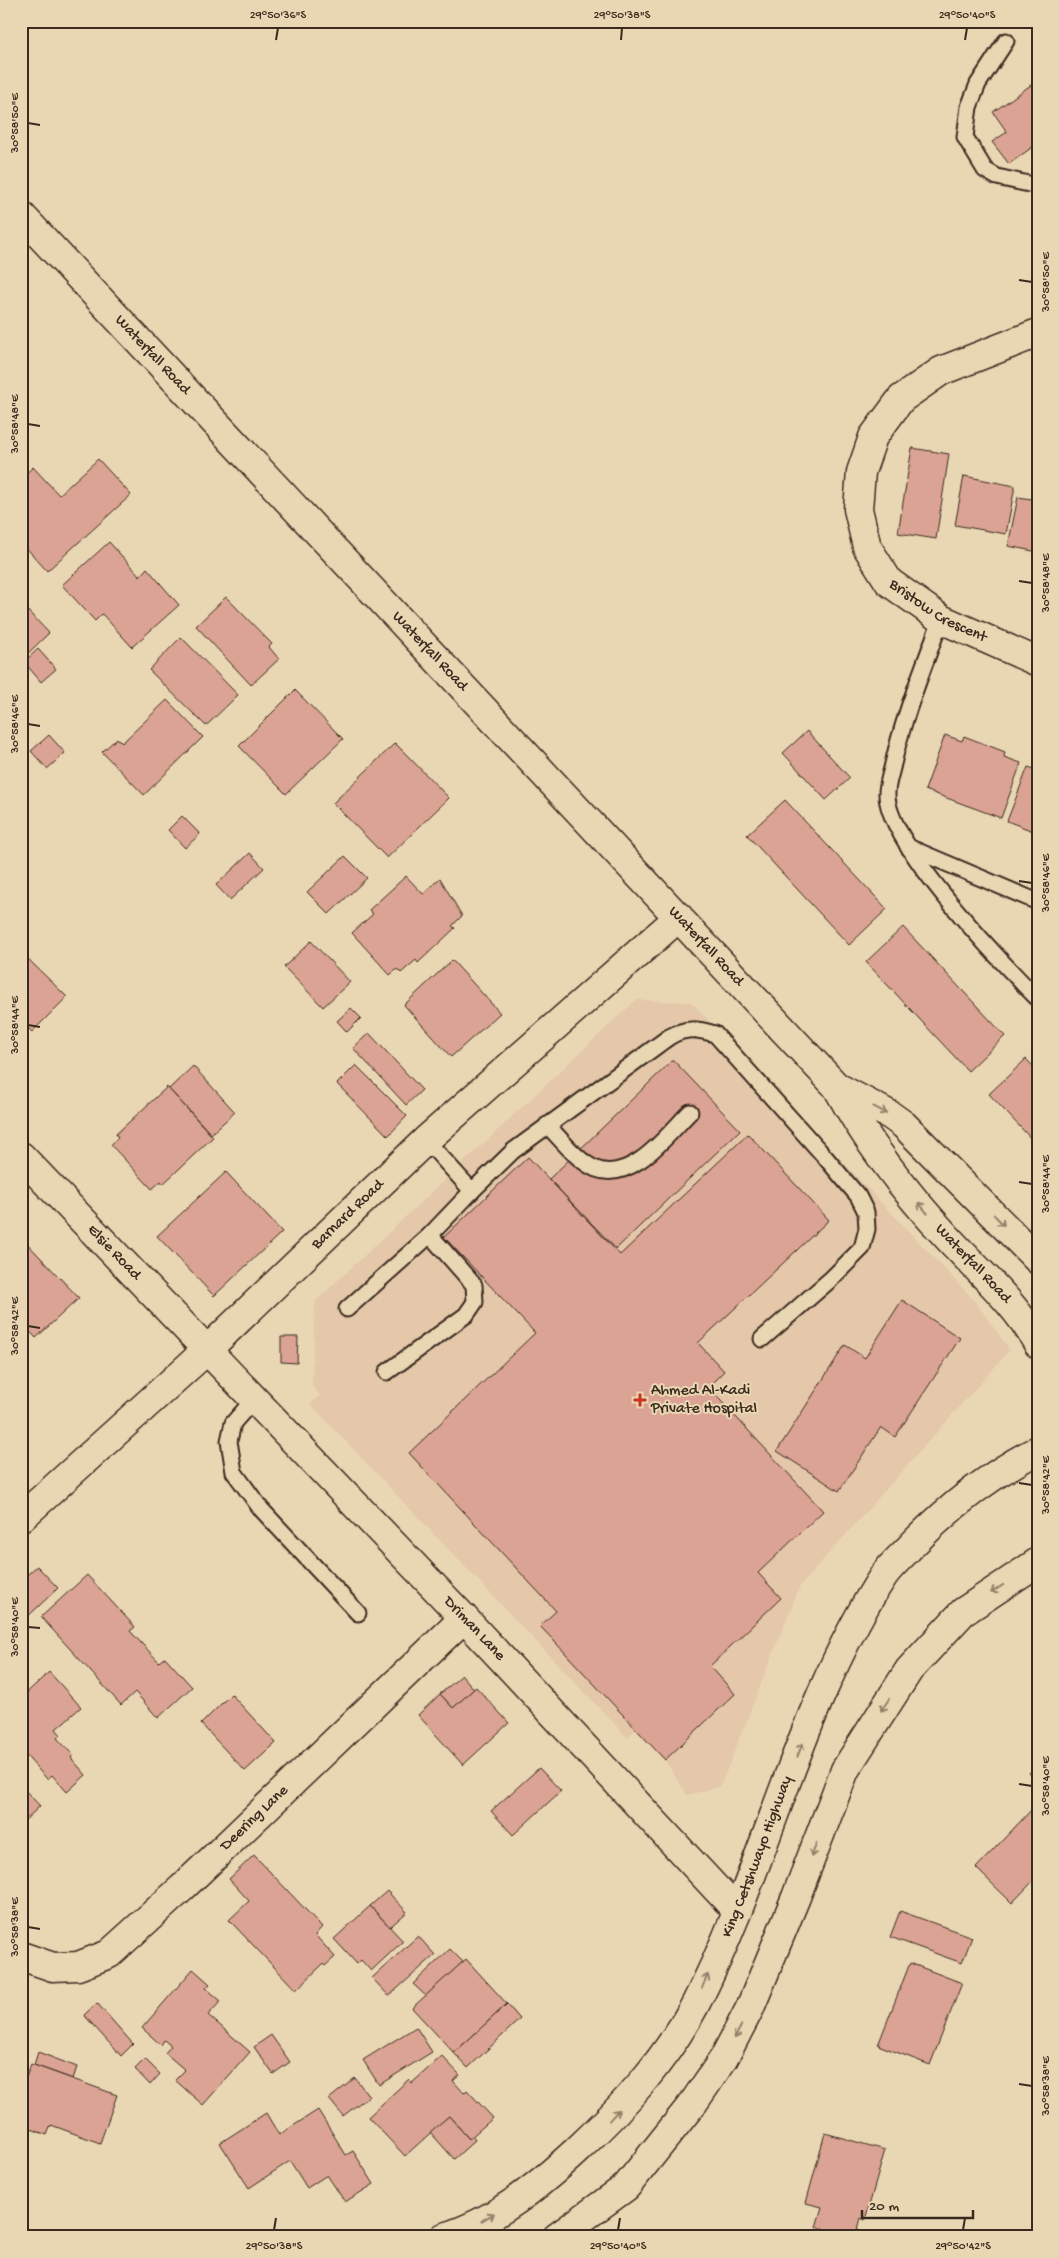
<svg xmlns="http://www.w3.org/2000/svg" width="1059" height="2258" font-family="'Gochi Hand',sans-serif">
	<style>
		.built { fill: #e5c7aa }
		.building { fill: #dba394; stroke: #3b2a1e }
		.lines { fill: none; stroke-linecap: round; stroke-linejoin: round }
		.lane-casing { stroke: #3b2a1e; stroke-width: 19 }
		.street-casing { stroke: #3b2a1e; stroke-width: 31 }
		.secondary-casing { stroke: #3b2a1e; stroke-width: 31 }
		.lane { stroke: #e9d7b4; stroke-width: 15 }
		.street { stroke: #e9d7b4; stroke-width: 28 }
		.secondary { stroke: #e9d7b4; stroke-width: 28 }
		.oneway { stroke: #928069 }
		.ticks { fill: none; stroke: #3b2a1e; stroke-width: 2 }
		.poi-dot { fill: #c8321e; stroke: #e9d7b4; stroke-width: 2 }
		.labels { text-anchor: middle; dominant-baseline: central; stroke-width: 4; stroke-linejoin: round; paint-order: stroke }
		.street-label { font-size: 16px; fill: #3b2a1e; stroke: #e9d7b4 }
		.poi-label { font-size: 16px; fill: #3b2a1e; stroke: #e9d7b4; text-anchor: start }
		.neatline { fill: none; stroke: #3b2a1e; stroke-width: 2 }
		.ticks-label { font-size: 12px; text-anchor: middle; fill: #3b2a1e }
	</style>
	<rect width="100%" height="100%" fill="#e9d7b4"/>
	<filter id="ink" filterUnits="userSpaceOnUse"><feTurbulence type="fractalNoise" baseFrequency=".02" numOctaves="2"/><feDisplacementMap in="SourceGraphic" scale="10" xChannelSelector="R" yChannelSelector="G"/><feConvolveMatrix kernelMatrix="1 2 1 2 8 2 1 2 1" color-interpolation-filters="sRGB"/></filter>
	<g filter="url(#ink)">
		<polygon class="built" points="636,1000 691,1002 974,1300 1010,1350 800,1586 720,1787 687,1795 666,1762 635,1730 628,1738 310,1404 320,1395 312,1386 315,1302"/>
		<g class="building">
			<polygon points="1038,80 1038,143 1009,164 992,142 1007,132 993,112"/>
			<polygon points="912,448 949,454 936,539 898,533"/>
			<polygon points="98,459 131,495 47,571 21,542 21,478 33,467 59,495"/>
			<polygon points="964,476 1015,486 1006,534 955,525"/>
			<polygon points="1018,497 1038,500 1038,552 1008,546"/>
			<polygon points="109,542 140,576 147,568 179,605 132,647 102,614 95,621 62,585"/>
			<polygon points="226,597 272,644 269,647 279,659 251,685 196,626"/>
			<polygon points="25,608 49,633 22,659 21,611"/>
			<polygon points="181,637 238,695 206,726 149,670"/>
			<polygon points="38,649 56,669 41,682 24,662"/>
			<polygon points="295,690 343,739 286,794 239,746"/>
			<polygon points="167,700 203,737 144,795 102,752 117,738 122,743"/>
			<polygon points="807,731 850,778 826,800 783,753"/>
			<polygon points="49,735 65,753 47,769 31,751"/>
			<polygon points="945,735 962,741 964,736 1005,752 1004,757 1021,763 1001,818 925,790"/>
			<polygon points="395,743 449,798 387,858 333,803"/>
			<polygon points="1028,767 1038,770 1038,833 1007,821"/>
			<polygon points="785,800 887,909 849,945 747,835"/>
			<polygon points="182,816 200,834 185,848 168,830"/>
			<polygon points="250,853 264,868 230,900 216,885"/>
			<polygon points="345,856 367,878 329,914 307,892"/>
			<polygon points="406,876 423,894 440,878 462,916 452,926 455,928 418,963 416,960 401,973 397,969 390,975 352,933 373,914 369,910"/>
			<polygon points="903,927 1005,1036 968,1071 866,962"/>
			<polygon points="311,941 350,982 323,1007 284,967"/>
			<polygon points="25,956 67,997 32,1032 25,1025 21,1029 21,959"/>
			<polygon points="452,960 500,1013 451,1057 404,1005"/>
			<polygon points="351,1008 361,1018 347,1032 337,1021"/>
			<polygon points="369,1033 422,1090 406,1105 353,1048"/>
			<polygon points="1026,1059 1038,1071 1038,1146 989,1094"/>
			<polygon points="673,1060 740,1130 616,1249 549,1179"/>
			<polygon points="356,1065 407,1116 388,1136 337,1084"/>
			<polygon points="193,1066 235,1112 211,1134 169,1089"/>
			<polygon points="167,1087 213,1137 163,1184 161,1181 152,1189 111,1145 118,1137 116,1134"/>
			<polygon points="748,1134 829,1220 698,1343 724,1371 708,1387 823,1511 758,1573 781,1598 710,1666 735,1694 665,1760 540,1626 556,1611 409,1453 535,1333 444,1237 528,1157 620,1255"/>
			<polygon points="226,1172 282,1232 214,1296 157,1236"/>
			<polygon points="21,1237 79,1298 36,1338 21,1322"/>
			<polygon points="902,1300 960,1338 895,1437 881,1427 839,1491 777,1451 845,1345 865,1358"/>
			<polygon points="281,1337 298,1337 297,1363 281,1362"/>
			<polygon points="37,1566 58,1588 23,1621 21,1619 21,1580"/>
			<polygon points="87,1575 135,1627 130,1631 159,1662 165,1657 192,1687 158,1718 135,1692 121,1705 41,1617"/>
			<polygon points="49,1672 81,1707 56,1729 61,1735 57,1738 73,1755 71,1758 86,1775 67,1792 52,1775 47,1779 21,1750 21,1698"/>
			<polygon points="462,1675 474,1689 453,1708 440,1694"/>
			<polygon points="476,1687 509,1723 463,1765 418,1715 440,1694 453,1708"/>
			<polygon points="231,1694 276,1743 245,1771 201,1724"/>
			<polygon points="1038,1764 1038,1782 1029,1773"/>
			<polygon points="539,1768 561,1791 513,1835 491,1811"/>
			<polygon points="21,1786 40,1806 21,1824"/>
			<polygon points="1036,1805 1038,1807 1038,1876 1012,1903 976,1868"/>
			<polygon points="254,1855 322,1927 315,1935 335,1957 325,1966 323,1964 296,1990 229,1920 249,1901 229,1879"/>
			<polygon points="387,1891 407,1912 390,1927 370,1906"/>
			<polygon points="370,1906 403,1941 371,1971 361,1960 357,1964 334,1939"/>
			<polygon points="900,1911 972,1937 962,1963 890,1937"/>
			<polygon points="418,1936 435,1955 389,1996 372,1978"/>
			<polygon points="450,1949 463,1962 426,1996 413,1984"/>
			<polygon points="466,1959 507,2004 454,2053 412,2008"/>
			<polygon points="910,1963 962,1983 930,2065 878,2045"/>
			<polygon points="193,1969 210,1984 206,1988 221,2001 208,2015 250,2052 203,2105 175,2080 185,2070 165,2053 171,2046 164,2040 161,2045 142,2028"/>
			<polygon points="97,2003 133,2044 121,2056 84,2015"/>
			<polygon points="507,2004 520,2019 468,2068 454,2053"/>
			<polygon points="416,2027 432,2052 379,2085 363,2060"/>
			<polygon points="271,2035 290,2062 273,2074 254,2047"/>
			<polygon points="38,2052 77,2067 73,2079 34,2065"/>
			<polygon points="442,2056 460,2075 453,2081 464,2093 467,2090 493,2118 469,2139 449,2116 405,2156 368,2117 409,2079 412,2083"/>
			<polygon points="145,2059 160,2074 150,2085 135,2069"/>
			<polygon points="31,2064 117,2095 100,2143 51,2125 47,2135 21,2125 21,2091"/>
			<polygon points="355,2078 369,2096 343,2116 329,2099"/>
			<polygon points="318,2110 346,2155 353,2151 374,2184 345,2202 327,2175 307,2188 290,2161 249,2188 220,2143 266,2113 279,2135"/>
			<polygon points="449,2116 469,2139 472,2136 475,2140 454,2159 430,2132"/>
			<polygon points="825,2133 885,2150 865,2220 861,2218 856,2237 816,2227 822,2207 806,2203"/>
		</g>
		<g class="lines">
			<g class="lane-casing">
				<g id="lane">
					<polyline points="1006,41 978,84 969,107 965,137 985,170 997,177 1038,186"/>
					<path d="M 941,619 C 924,667 904,714 893,764 C 891,773 887,784 887,793 C 885,841 1002,963 1038,999"/>
					<polyline points="908,847 1038,902"/>
					<path d="M 547,1125 C 561,1139 577,1161 596,1169 C 632,1183 668,1134 690,1112"/>
					<path d="M 426,1140 L 472,1191 L 513,1151 L 669,1037 C 686,1027 697,1029 715,1034 L 825,1157 L 858,1196 L 866,1212 L 867,1229 L 862,1248 L 831,1279 L 762,1339"/>
					<polyline points="347,1309 430,1235 472,1191"/>
					<polyline points="387,1372 466,1315 475,1302 474,1285 430,1235"/>
					<polyline points="255,1398 233,1423 229,1441 234,1472 261,1509 358,1613"/>
				</g>
			</g>
			<g class="street-casing">
				<g id="street">
					<path id="s1" d="M 1038,333 L 941,371 L 901,399 L 873,437 L 861,472 L 858,509 L 867,547 L 889,582 L 941,619 L 1038,662"/>
					<path id="s2" d="M 21,1156 L 464,1618 L 737,1911"/>
					<path id="s3" d="M 21,1518 L 208,1349 L 426,1140 L 679,917"/>
					<path id="s4" d="M 21,1956 L 53,1967 L 78,1966 L 109,1954 L 182,1888 L 464,1618"/>
				</g>
			</g>
			<g class="secondary-casing">
				<g id="secondary">
					<path id="s5" d="M 21,215 L 837,1087 C 867,1142 904,1191 947,1237 C 978,1271 1016,1303 1038,1344"/>
					<polyline points="837,1087 890,1115 904,1125 1038,1260"/>
					<path id="s6" d="M 444,2237 C 494,2222 538,2186 576,2151 C 622,2108 665,2061 695,2005 C 767,1866 798,1707 884,1575 C 892,1564 903,1555 912,1545 C 950,1506 989,1475 1038,1450"/>
					<polyline points="557,2237 626,2187 694,2102 724,2058 750,2008 796,1897 845,1770 909,1670 963,1612 1038,1562"/>
				</g>
			</g>
			<use href="#lane" class="lane"/>
			<use href="#street" class="street"/>
			<use href="#secondary" class="secondary"/>
		</g>
		<defs><path id="oneway-shaft" d="M-6 0H5M1.5-3L5.5 0L1.5 3" fill="none" stroke-width="1.6" stroke-linecap="round" stroke-linejoin="round" transform="scale(1.25)"/></defs>
		<g class="oneway">
			<use href="#oneway-shaft" transform="translate(880 1110) rotate(28)"/>
			<use href="#oneway-shaft" transform="translate(923 1208) rotate(-130)"/>
			<use href="#oneway-shaft" transform="translate(999 1220) rotate(46)"/>
			<use href="#oneway-shaft" transform="translate(997 1589) rotate(146)"/>
			<use href="#oneway-shaft" transform="translate(885 1705) rotate(124)"/>
			<use href="#oneway-shaft" transform="translate(800 1750) rotate(-69)"/>
			<use href="#oneway-shaft" transform="translate(814 1850) rotate(111)"/>
			<use href="#oneway-shaft" transform="translate(705 1981) rotate(-66)"/>
			<use href="#oneway-shaft" transform="translate(738 2032) rotate(117)"/>
			<use href="#oneway-shaft" transform="translate(614 2115) rotate(-48)"/>
			<use href="#oneway-shaft" transform="translate(488 2217) rotate(-31)"/>
		</g>
	</g>
	<path class="ticks" d="M 276,40 L 278,28M 621,40 L 622,28M 965,40 L 967,28M 28,123 L 40,125M 1019,280 L 1032,282M 28,424 L 40,426M 1019,581 L 1032,583M 28,724 L 40,726M 1019,881 L 1032,883M 28,1025 L 40,1027M 1019,1182 L 1032,1184M 28,1326 L 40,1328M 1019,1483 L 1032,1485M 28,1627 L 40,1628M 1019,1784 L 1032,1786M 28,1927 L 40,1929M 1019,2084 L 1032,2086M 274,2230 L 276,2218M 618,2230 L 620,2218M 963,2230 L 965,2218"/>
	<path class="poi-dot" d="M637.5 1392.5h5v5h5v5h-5v5h-5v-5h-5v-5h5z"/>
	<g class="labels">
		<g class="street-label">
			<text stroke="none"><textPath href="#s5" startOffset="192">Waterfall Road</textPath></text>
			<text stroke="none"><textPath href="#s1" startOffset="412">Bristow Crescent</textPath></text>
			<text stroke="none"><textPath href="#s5" startOffset="598">Waterfall Road</textPath></text>
			<text stroke="none"><textPath href="#s5" startOffset="1002">Waterfall Road</textPath></text>
			<text stroke="none"><textPath href="#s3" startOffset="446">Barnard Road</textPath></text>
			<text stroke="none"><textPath href="#s2" startOffset="134">Elsie Road</textPath></text>
			<text stroke="none"><textPath href="#s5" startOffset="1418">Waterfall Road</textPath></text>
			<text stroke="none"><textPath href="#s2" startOffset="655">Driman Lane</textPath></text>
			<text stroke="none"><textPath href="#s4" startOffset="291">Deering Lane</textPath></text>
			<text stroke="none"><textPath href="#s6" startOffset="509">King Cetshwayo Highway</textPath></text>
		</g>
		<g class="poi-label">
			<text x="651" y="1391">Ahmed Al-Kadi<tspan x="651" dy="18">Private Hospital</tspan></text>
		</g>
	</g>
	<rect width="1059" height="2258" fill="none" stroke="#e9d7b4" stroke-width="55"/>
	<path d="M862 2210v8h111v-8" fill="none" stroke="#3b2a1e" stroke-width="2.5"/>
	<text x="869" y="2210" font-size="15" fill="#3b2a1e" stroke="#e9d7b4" stroke-width="4" paint-order="stroke">20 m</text>
	<rect x="28" y="28" width="1004" height="2202" class="neatline"/>
	<g class="ticks-label">
		<text x="278" y="18">29°50'36"S</text>
		<text x="622" y="18">29°50'38"S</text>
		<text x="967" y="18">29°50'40"S</text>
		<text transform="translate(14 123) rotate(-90)" y="4">30°58'50"E</text>
		<text transform="translate(1045 282) rotate(-90)" y="4">30°58'50"E</text>
		<text transform="translate(14 424) rotate(-90)" y="4">30°58'48"E</text>
		<text transform="translate(1045 583) rotate(-90)" y="4">30°58'48"E</text>
		<text transform="translate(14 724) rotate(-90)" y="4">30°58'46"E</text>
		<text transform="translate(1045 883) rotate(-90)" y="4">30°58'46"E</text>
		<text transform="translate(14 1025) rotate(-90)" y="4">30°58'44"E</text>
		<text transform="translate(1045 1184) rotate(-90)" y="4">30°58'44"E</text>
		<text transform="translate(14 1326) rotate(-90)" y="4">30°58'42"E</text>
		<text transform="translate(1045 1485) rotate(-90)" y="4">30°58'42"E</text>
		<text transform="translate(14 1627) rotate(-90)" y="4">30°58'40"E</text>
		<text transform="translate(1045 1786) rotate(-90)" y="4">30°58'40"E</text>
		<text transform="translate(14 1927) rotate(-90)" y="4">30°58'38"E</text>
		<text transform="translate(1045 2086) rotate(-90)" y="4">30°58'38"E</text>
		<text x="274" y="2249">29°50'38"S</text>
		<text x="618" y="2249">29°50'40"S</text>
		<text x="963" y="2249">29°50'42"S</text>
	</g>
</svg>
